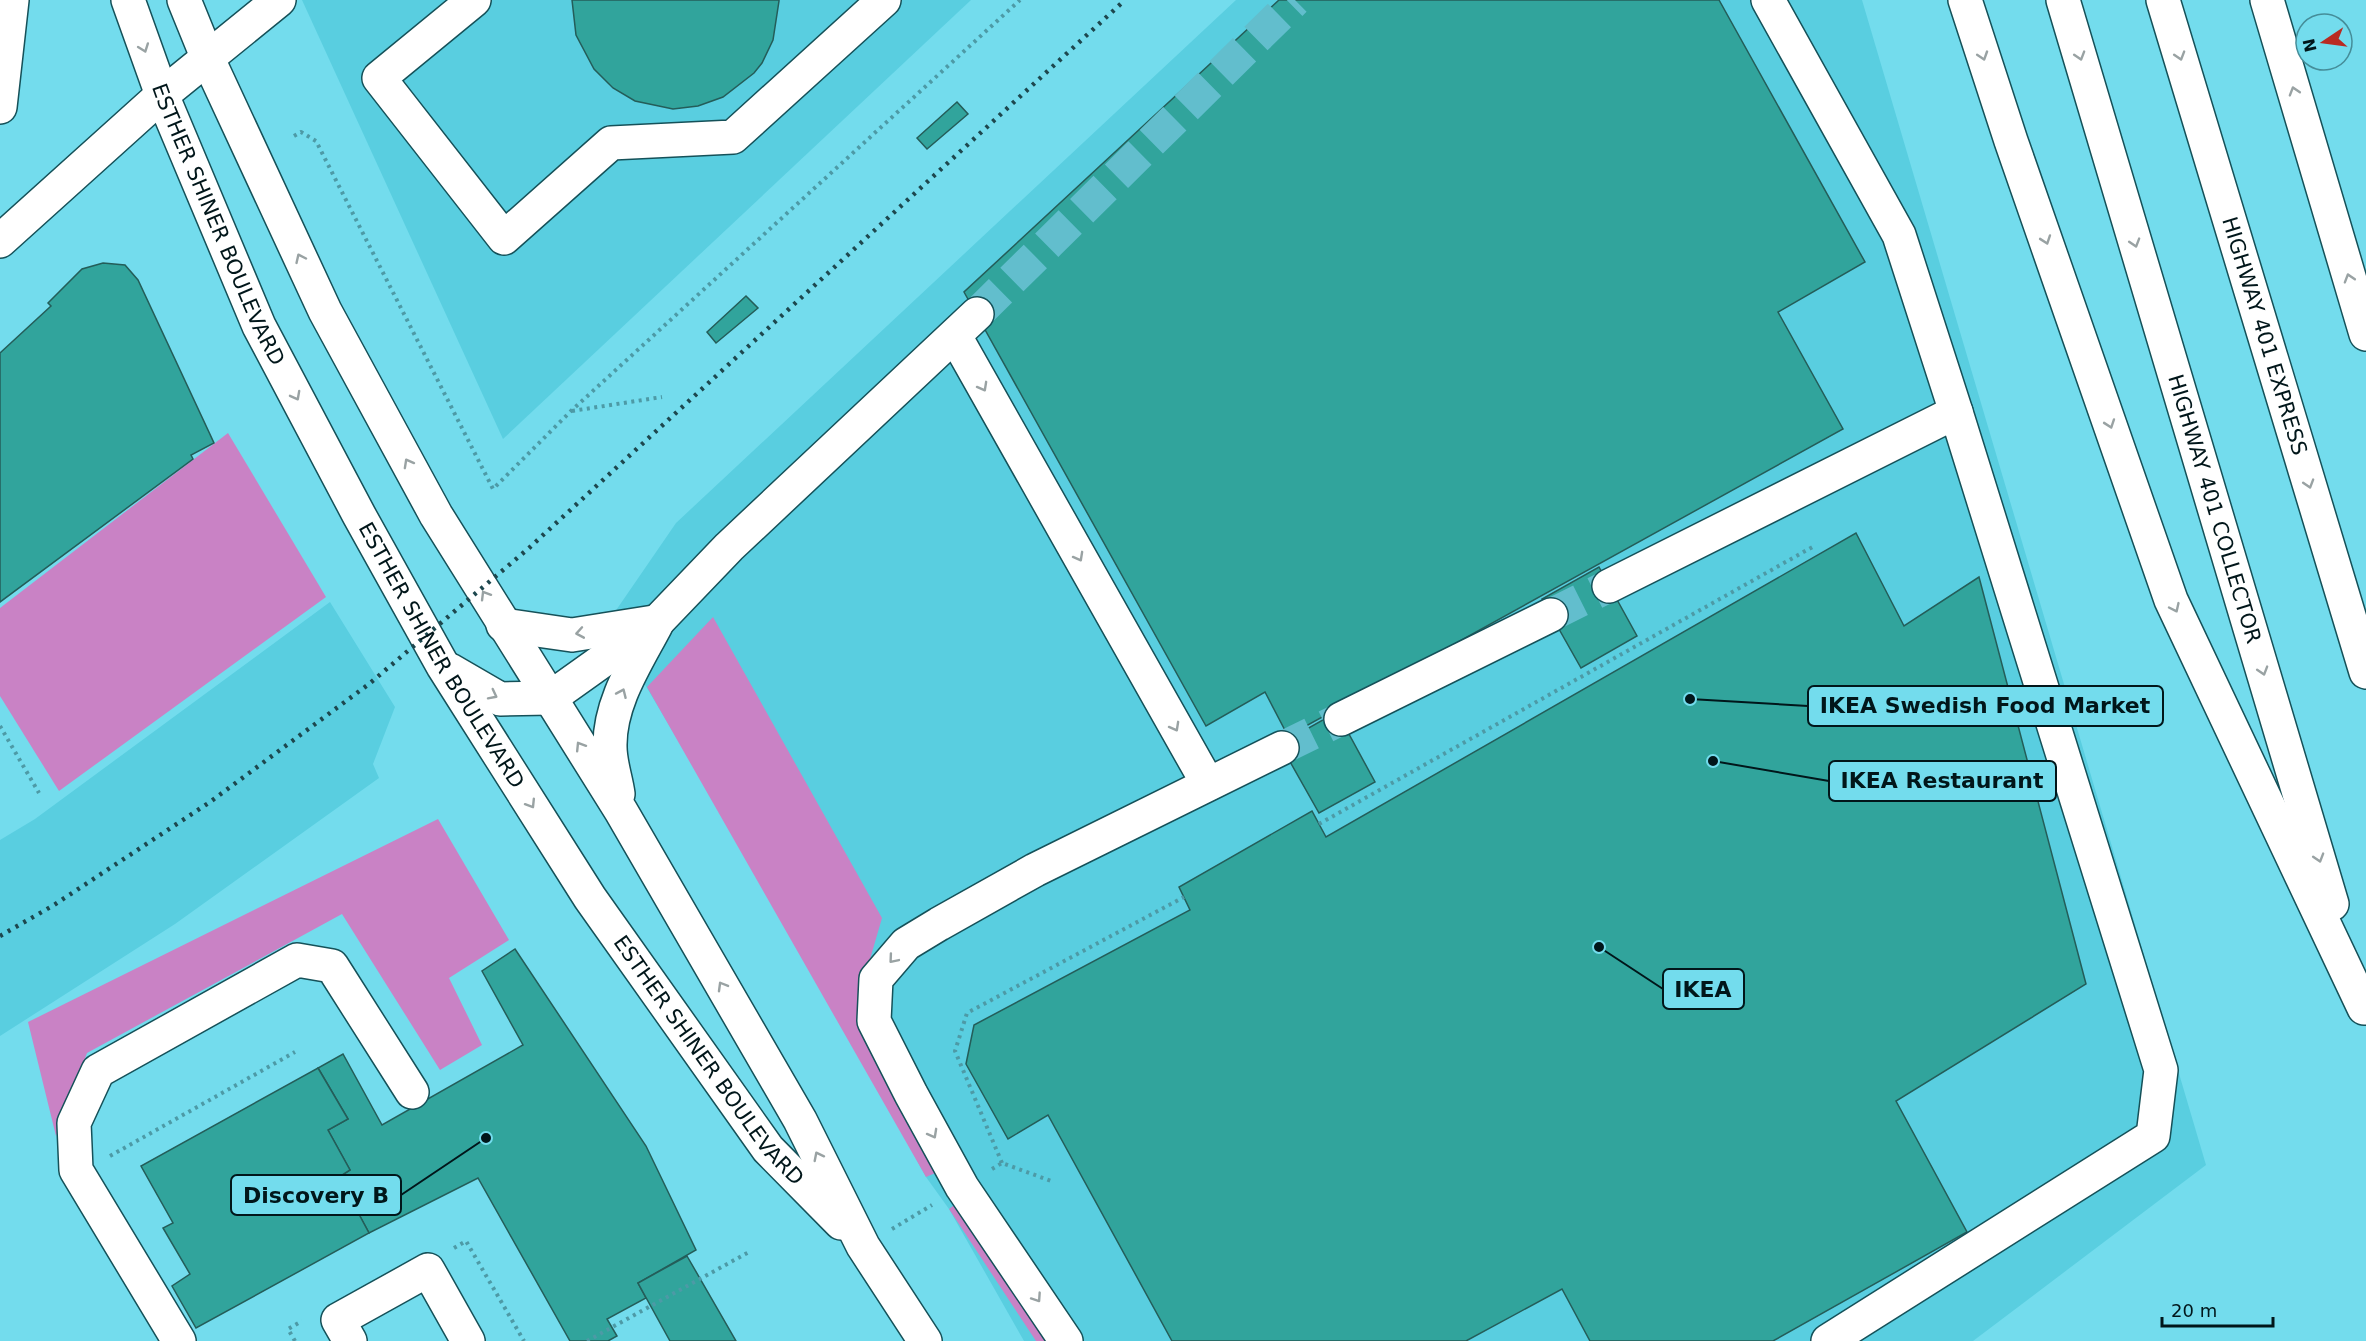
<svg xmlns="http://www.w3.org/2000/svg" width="2366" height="1341" font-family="'DejaVu Sans',sans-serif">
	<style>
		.built { fill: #59cee0 }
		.green { fill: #c982c5 }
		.building { fill: #31a49c; stroke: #245d59; stroke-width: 1.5 }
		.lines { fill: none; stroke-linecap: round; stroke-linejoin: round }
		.minor-tunnel { stroke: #62becd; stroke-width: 33; stroke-dasharray: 33 16; stroke-linecap: butt }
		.minor-casing { stroke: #155159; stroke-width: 36 }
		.highway-casing { stroke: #155159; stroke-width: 36 }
		.path { stroke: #4d9aa6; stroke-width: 4; stroke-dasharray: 3 4.5; stroke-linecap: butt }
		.minor { stroke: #fff; stroke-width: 33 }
		.highway { stroke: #fff; stroke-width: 33 }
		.rail { stroke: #1d474e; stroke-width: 4.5; stroke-dasharray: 3 6; stroke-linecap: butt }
		.oneway { stroke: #99a2a3 }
		.labels { text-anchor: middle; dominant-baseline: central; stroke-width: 4.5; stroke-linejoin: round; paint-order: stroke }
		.street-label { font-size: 21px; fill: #01161a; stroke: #73dced }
		.leader { fill: none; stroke: #01161a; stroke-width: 2 }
		.callout-dot { fill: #01161a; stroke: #73dced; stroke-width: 2 }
		.callout { fill: #73dced; stroke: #01161a; stroke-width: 2 }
		.callout-label { font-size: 22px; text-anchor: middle; font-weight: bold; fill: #01161a }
	</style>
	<rect width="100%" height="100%" fill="#73dced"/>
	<g class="built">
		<polygon points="302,0 971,0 503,439"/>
		<polygon points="1236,0 1862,0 2206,1165 1973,1341 1024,1341 949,1209 926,1177 805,955 608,622 676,523"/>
		<polygon points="330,602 395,707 373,764 379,778 175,924 0,1036 0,840 35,819"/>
	</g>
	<g class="green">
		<polygon points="228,433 326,597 59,791 0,696 0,608"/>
		<polygon points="713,617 882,918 859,997 940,1171 926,1177 647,687"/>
		<polygon points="438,819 509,940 449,978 482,1045 440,1070 342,914 87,1053 56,1136 28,1022"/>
		<polygon points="961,1200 1055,1341 1036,1341 949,1209"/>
	</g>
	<g class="building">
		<polygon points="572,0 779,0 779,1 773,40 762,63 754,73 723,97 698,106 673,109 635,101 613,88 594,69 576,35"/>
		<polygon points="1279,0 1719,0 1865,262 1778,312 1843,429 1288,736 1265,692 1206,726 964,292"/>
		<polygon points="957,102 968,114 927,149 917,138"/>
		<polygon points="103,263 125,265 138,280 214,443 191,455 193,459 0,602 0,353 51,306 48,303 82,269"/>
		<polygon points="746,296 758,308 716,343 707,332"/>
		<polygon points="1856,533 1904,626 1979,577 2086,984 1896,1101 1967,1232 1773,1341 1590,1341 1562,1289 1466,1341 1172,1341 1048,1115 1008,1139 966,1064 974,1025 1190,910 1179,887 1312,811 1326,837"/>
		<polygon points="1599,567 1637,636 1581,668 1542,599"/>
		<polygon points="1337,712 1375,782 1319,813 1280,744"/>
		<polygon points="515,949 646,1146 696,1250 638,1283 646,1298 607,1319 617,1336 608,1341 570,1341 478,1178 369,1233 339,1177 350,1170 328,1130 348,1119 318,1068 343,1054 382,1125 523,1045 482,971"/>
		<polygon points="318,1068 348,1119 328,1130 350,1170 339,1177 369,1233 196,1328 172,1286 190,1274 163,1228 173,1223 141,1166"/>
		<polygon points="687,1256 736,1341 670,1341 638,1283"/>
	</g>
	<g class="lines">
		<g class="minor-tunnel">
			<polyline points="977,314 1295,0"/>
			<polyline points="1551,615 1609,586"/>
			<polyline points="1282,748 1341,719"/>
		</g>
		<g class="minor-casing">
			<g id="minor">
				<path id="s1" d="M 128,0 L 162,95 L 259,326 L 359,515 L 443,666 L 590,898 L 768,1149 L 841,1223"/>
				<polyline points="184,0 208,59 325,311 436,515 621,811 800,1120 863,1246 925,1341"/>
				<polyline points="474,0 379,78 504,238 611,143 733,137 884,0"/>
				<polyline points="1768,0 1899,235 1956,412 2161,1070 2153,1136 1828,1341"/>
				<polyline points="0,107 12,0"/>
				<polyline points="0,241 162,95 279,0"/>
				<polyline points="955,336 1208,784"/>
				<polyline points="1609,586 1956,412"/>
				<polyline points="503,625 572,635 654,622"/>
				<polyline points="450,670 500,699 550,698 658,621 729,547 977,314"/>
				<polyline points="1341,719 1551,615"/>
				<path d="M 618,794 C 616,779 610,763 610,747 C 609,703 636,663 656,625"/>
				<polyline points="179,1341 76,1170 74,1123 98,1071 297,960 332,966 412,1092"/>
				<polyline points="350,1341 338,1320 428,1270 468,1341"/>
				<polyline points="1066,1341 962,1187 911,1094 874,1021 876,979 906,944 939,924 1035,870 1282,748"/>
			</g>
		</g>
		<g class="highway-casing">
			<g id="highway">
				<polyline points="1965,0 2011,141 2171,600 2364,1008"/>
				<path id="s2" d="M 2063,0 L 2332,904"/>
				<path id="s3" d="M 2163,0 L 2366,672"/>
				<polyline points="2267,0 2366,334"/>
			</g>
		</g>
		<g class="path">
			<polyline points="294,136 301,132 316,141 493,489 571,411 1020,0"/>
			<polyline points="572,411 662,397"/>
			<polyline points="0,726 39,793"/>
			<polyline points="1319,824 1816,545"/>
			<polyline points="110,1156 295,1052"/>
			<polyline points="1002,1163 955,1051 967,1013 1184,897"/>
			<polyline points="992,1169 1002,1163 1054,1182"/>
			<polyline points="892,1229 932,1205"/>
			<polyline points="454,1248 466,1241 524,1341"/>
			<polyline points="295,1341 288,1329 302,1321"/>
			<polyline points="587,1341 749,1252"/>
		</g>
		<use href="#minor" class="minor"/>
		<use href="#highway" class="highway"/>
		<polyline class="rail" points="0,936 54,905 210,802 369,684 529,548 1125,0"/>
	</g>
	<defs><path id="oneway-chevron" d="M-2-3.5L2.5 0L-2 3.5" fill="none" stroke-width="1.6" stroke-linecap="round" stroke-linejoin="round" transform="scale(1.5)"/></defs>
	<g class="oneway">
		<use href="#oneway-chevron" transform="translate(144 48) rotate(70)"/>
		<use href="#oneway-chevron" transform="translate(1983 56) rotate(72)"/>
		<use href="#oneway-chevron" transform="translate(2080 56) rotate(73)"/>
		<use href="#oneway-chevron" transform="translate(2180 56) rotate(73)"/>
		<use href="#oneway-chevron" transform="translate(2294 91) rotate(-107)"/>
		<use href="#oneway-chevron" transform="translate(2046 240) rotate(71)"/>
		<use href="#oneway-chevron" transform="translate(2135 243) rotate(73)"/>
		<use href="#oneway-chevron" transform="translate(300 258) rotate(-115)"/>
		<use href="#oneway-chevron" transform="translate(2349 278) rotate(-107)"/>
		<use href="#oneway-chevron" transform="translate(983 387) rotate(61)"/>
		<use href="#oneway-chevron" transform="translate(296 396) rotate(62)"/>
		<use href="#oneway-chevron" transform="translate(2110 424) rotate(71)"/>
		<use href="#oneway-chevron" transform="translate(408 463) rotate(-119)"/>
		<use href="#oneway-chevron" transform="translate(2309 484) rotate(73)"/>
		<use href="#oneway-chevron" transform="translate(1079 557) rotate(61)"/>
		<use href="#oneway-chevron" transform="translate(485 595) rotate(-121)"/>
		<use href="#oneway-chevron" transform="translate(2175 608) rotate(65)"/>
		<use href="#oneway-chevron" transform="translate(580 633) rotate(170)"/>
		<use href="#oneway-chevron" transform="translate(2263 671) rotate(73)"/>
		<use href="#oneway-chevron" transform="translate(622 693) rotate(-66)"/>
		<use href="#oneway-chevron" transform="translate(493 695) rotate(27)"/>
		<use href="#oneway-chevron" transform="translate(1175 727) rotate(61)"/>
		<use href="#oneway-chevron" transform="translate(580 746) rotate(-122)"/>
		<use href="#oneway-chevron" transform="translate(531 804) rotate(58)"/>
		<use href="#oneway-chevron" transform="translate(2319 858) rotate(73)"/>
		<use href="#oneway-chevron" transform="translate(893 959) rotate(130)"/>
		<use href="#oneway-chevron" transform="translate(722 986) rotate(-120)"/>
		<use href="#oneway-chevron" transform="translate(933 1134) rotate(61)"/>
		<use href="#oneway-chevron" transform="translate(818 1156) rotate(-117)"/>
		<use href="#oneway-chevron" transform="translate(1037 1298) rotate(56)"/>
	</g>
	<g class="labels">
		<g class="street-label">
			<text stroke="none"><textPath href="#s1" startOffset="242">ESTHER SHINER BOULEVARD</textPath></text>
			<text stroke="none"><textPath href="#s3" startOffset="351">HIGHWAY 401 EXPRESS</textPath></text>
			<text stroke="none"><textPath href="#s2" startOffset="531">HIGHWAY 401 COLLECTOR</textPath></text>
			<text stroke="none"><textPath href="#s1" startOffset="728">ESTHER SHINER BOULEVARD</textPath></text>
			<text stroke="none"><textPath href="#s1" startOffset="1214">ESTHER SHINER BOULEVARD</textPath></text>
		</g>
	</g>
	<path class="leader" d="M1690 699L1808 706M1713 761L1829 781M1599 947L1663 989M486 1138L401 1195"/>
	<g class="callout-dot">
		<circle cx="1690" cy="699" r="6"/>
		<circle cx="1713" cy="761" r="6"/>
		<circle cx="1599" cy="947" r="6"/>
		<circle cx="486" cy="1138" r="6"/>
	</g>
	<g class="callout">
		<rect x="1808" y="686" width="355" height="40" rx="6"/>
		<rect x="1829" y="761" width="227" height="40" rx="6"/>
		<rect x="1663" y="969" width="81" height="40" rx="6"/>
		<rect x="231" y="1175" width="170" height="40" rx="6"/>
	</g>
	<g class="callout-label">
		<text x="1985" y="713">IKEA Swedish Food Market</text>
		<text x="1942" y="788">IKEA Restaurant</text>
		<text x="1703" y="997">IKEA</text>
		<text x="316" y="1203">Discovery B</text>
	</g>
	<g transform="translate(2324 42) rotate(257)"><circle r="28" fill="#73dced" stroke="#458d99" stroke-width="1.5"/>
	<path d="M0-4.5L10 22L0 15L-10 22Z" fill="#b92b22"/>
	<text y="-9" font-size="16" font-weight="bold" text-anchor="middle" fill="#01161a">N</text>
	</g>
	<path d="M2162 1317v9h111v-9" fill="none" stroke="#01161a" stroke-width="3"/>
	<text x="2171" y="1317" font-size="18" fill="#01161a" stroke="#73dced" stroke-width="4.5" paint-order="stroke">20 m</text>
</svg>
